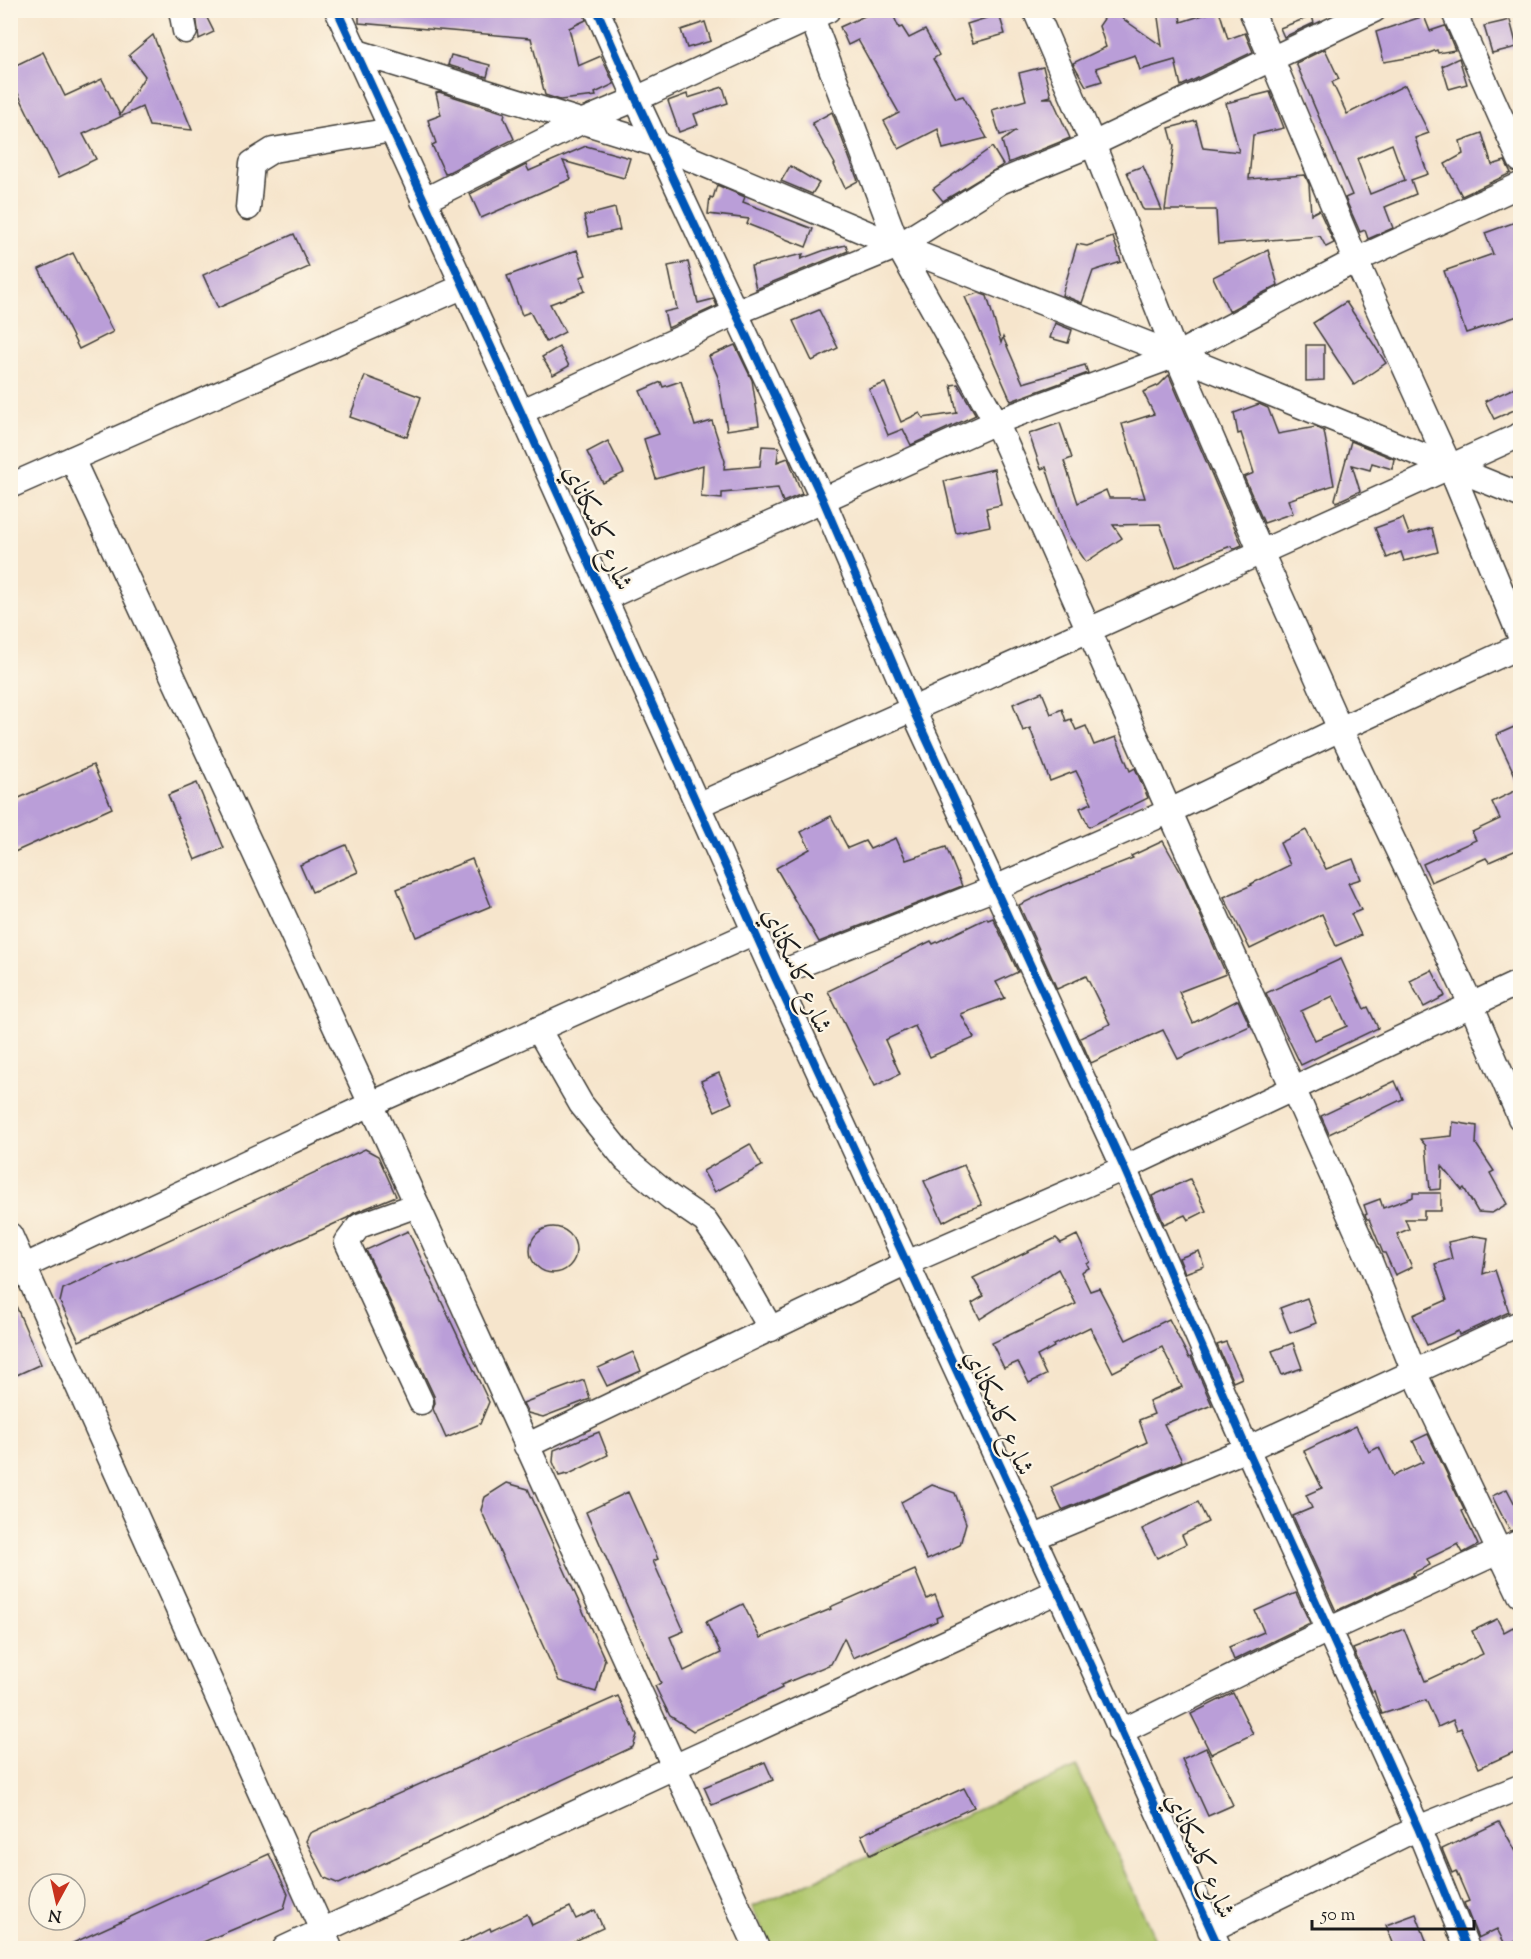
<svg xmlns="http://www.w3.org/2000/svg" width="1531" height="1959" font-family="'Sorts Mill Goudy',Amiri,serif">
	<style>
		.green { fill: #afc66c; stroke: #667144; stroke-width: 1.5 }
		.building { fill: #ba9ed8; fill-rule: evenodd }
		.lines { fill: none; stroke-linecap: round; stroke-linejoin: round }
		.minor-casing { stroke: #3d3a36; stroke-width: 27 }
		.minor { stroke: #fff; stroke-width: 24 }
		.cycleway-casing { stroke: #fcf5e5; stroke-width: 11 }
		.cycleway { stroke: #0057b8; stroke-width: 8 }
		.labels { text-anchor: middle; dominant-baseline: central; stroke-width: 4.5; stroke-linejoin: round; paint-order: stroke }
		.street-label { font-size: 26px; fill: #1c1c1c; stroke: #fcf5e5 }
	</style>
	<rect width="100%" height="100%" fill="#fcf5e5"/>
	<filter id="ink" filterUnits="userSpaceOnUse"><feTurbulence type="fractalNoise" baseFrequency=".0167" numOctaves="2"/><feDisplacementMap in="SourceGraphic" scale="12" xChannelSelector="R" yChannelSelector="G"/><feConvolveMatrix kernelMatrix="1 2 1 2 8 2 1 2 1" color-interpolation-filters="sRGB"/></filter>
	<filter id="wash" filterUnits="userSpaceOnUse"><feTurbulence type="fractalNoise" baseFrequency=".008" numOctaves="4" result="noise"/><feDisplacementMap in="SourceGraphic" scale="24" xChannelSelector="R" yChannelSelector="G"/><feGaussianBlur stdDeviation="1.35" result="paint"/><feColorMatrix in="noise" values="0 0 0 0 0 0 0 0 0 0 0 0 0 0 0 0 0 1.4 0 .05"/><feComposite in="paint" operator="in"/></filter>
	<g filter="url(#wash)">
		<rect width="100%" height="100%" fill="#f6e5cc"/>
		<polygon class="green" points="1077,1767 1159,1948 771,1948 752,1907"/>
		<g id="blocks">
			<g class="building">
				<polygon points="203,10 214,32 199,39 196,14"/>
				<polygon points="359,10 583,10 586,20 569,28 578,66 601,56 614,84 595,93 596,96 560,100 545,95 531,38 359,23"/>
				<polygon points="878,10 891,10 899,28 902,27 909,38 925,30 939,55 933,59 956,98 963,96 987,138 943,149 938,129 899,149 884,121 899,113 858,40 848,45 840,27"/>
				<polygon points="1110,10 1162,46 1157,10 1179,10 1181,22 1219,10 1228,39 1245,33 1253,52 1181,86 1175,60 1140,70 1135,55 1096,68 1102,81 1086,86 1073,63 1106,47 1099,26"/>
				<polygon points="999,14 1005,34 973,43 967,24"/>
				<polygon points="1312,16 1314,23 1284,37 1280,28"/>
				<polygon points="1424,16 1430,31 1445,26 1455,50 1438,53 1437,50 1424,55 1384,62 1376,32"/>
				<polygon points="1510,20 1517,47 1492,53 1484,26"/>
				<polygon points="705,22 711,41 687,48 681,30"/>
				<polygon points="153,35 192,130 149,126 142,107 83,134 96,159 59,177 10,77 10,68 43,52 65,96 102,79 120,115 145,76 129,55"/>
				<path d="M 1325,49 L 1339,79 L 1332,82 L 1347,114 L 1405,85 L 1429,133 L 1415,138 L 1428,174 L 1411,180 L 1416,194 L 1385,207 L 1393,228 L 1368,239 L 1365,230 L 1360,232 L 1345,198 L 1352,195 L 1296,63 ZM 1392,144 L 1405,180 L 1370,194 L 1357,159 Z"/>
				<polygon points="451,55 490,65 487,77 448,65"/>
				<polygon points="1459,58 1467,84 1449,89 1442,66"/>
				<polygon points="1043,67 1051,96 1043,98 1052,98 1070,138 1008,163 1002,141 1016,131 1000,135 992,110 1026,100 1019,73"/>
				<polygon points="723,87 728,103 694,114 698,125 679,132 668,101 687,94 688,98"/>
				<polygon points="439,92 505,113 504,117 514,139 445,174 432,145 436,143 428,120 441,115 436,93"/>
				<polygon points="1270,92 1284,128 1253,135 1249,179 1305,175 1309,184 1311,214 1319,210 1334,243 1326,247 1320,236 1218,244 1216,210 1165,210 1174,146 1169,128 1196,121 1203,148 1239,152 1226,103"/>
				<polygon points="832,112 858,181 845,188 834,165 835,164 812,123"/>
				<polygon points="1482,133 1492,165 1505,161 1511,173 1462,196 1445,164 1463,154 1460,141"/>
				<polygon points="586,146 630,158 624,178 563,161 571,179 481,218 470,194 526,165 529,171"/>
				<polygon points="992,147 1003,165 943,201 933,189"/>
				<polygon points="790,166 819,183 812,194 781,181"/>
				<polygon points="1143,166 1162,210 1144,210 1142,208 1127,172"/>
				<polygon points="717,185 745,197 743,202 813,229 806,247 747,224 749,219 708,214 710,197 713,198"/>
				<polygon points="615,208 620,230 589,237 584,216"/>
				<polygon points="1521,220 1521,315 1466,333 1444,271 1493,254 1485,233"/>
				<polygon points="294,234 309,267 218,308 203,275"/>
				<polygon points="1113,237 1121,262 1093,271 1082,303 1062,295 1077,244 1087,246"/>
				<polygon points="846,245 848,251 756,289 751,266 803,254 801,259 825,250"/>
				<polygon points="577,250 586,275 580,277 585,291 550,304 565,332 546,342 530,312 522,315 507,276"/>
				<polygon points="1268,250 1278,285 1229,311 1213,277"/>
				<polygon points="73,253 113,332 79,349 39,269"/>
				<polygon points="688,262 698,303 714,299 717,306 668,328 664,312 677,309 668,266"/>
				<polygon points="979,293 987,296 1001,343 1003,337 1023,383 1085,365 1088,373 1011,401 965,297"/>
				<polygon points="1346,302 1386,363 1354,385 1313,323"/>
				<polygon points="819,310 838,348 812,361 793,321"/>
				<polygon points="1055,323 1072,330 1068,343 1050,338"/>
				<polygon points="735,345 752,380 759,425 727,430 718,377 709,356"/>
				<polygon points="1306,345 1324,345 1324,380 1306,381"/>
				<polygon points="559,347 569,366 553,375 542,357"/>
				<polygon points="1169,375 1242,545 1233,549 1231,546 1176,567 1160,524 1113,525 1122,538 1086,562 1068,535 1046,467 1041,469 1029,434 1060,423 1072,458 1064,461 1078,503 1106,490 1109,498 1145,498 1122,424 1154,414 1143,392 1159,385"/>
				<polygon points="365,376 421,397 407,437 350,417"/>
				<polygon points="681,381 695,426 712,421 725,461 724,469 760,466 762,446 779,447 777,462 788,458 802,494 783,502 778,488 722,493 722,499 701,497 703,465 656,479 644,439 659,434 640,391 661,382 663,387"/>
				<polygon points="885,383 901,422 920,413 923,418 957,413 951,385 958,384 976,415 911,445 903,429 888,435 869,389"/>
				<polygon points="1521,385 1521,407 1494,419 1485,401"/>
				<polygon points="1259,404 1268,408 1278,434 1316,427 1324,431 1334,485 1288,500 1293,513 1264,523 1244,477 1254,473 1241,433 1238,434 1234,413"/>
				<polygon points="608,441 624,473 603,483 587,452"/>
				<polygon points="1351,441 1394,459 1392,469 1372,463 1370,470 1352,465 1360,491 1336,502 1335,499"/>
				<polygon points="994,469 1001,505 986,508 990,526 956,533 944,481"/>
				<polygon points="1403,518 1409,534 1432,528 1438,552 1404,561 1401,552 1387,558 1375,528"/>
				<polygon points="1042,692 1051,714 1062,709 1066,721 1071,719 1076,730 1086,726 1094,745 1116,737 1130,771 1135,768 1148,798 1089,827 1080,808 1092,803 1076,771 1050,781 1030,728 1023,731 1013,704"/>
				<polygon points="1521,724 1521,788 1496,735"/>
				<polygon points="93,765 112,808 10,854 10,802"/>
				<polygon points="197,783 224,848 195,860 168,795"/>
				<polygon points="1521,788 1521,848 1489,862 1486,858 1431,882 1423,864 1476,840 1472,832 1500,819 1492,802"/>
				<polygon points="831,816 848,848 865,841 870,849 896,838 906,860 946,847 962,886 819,942 776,868 810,849 801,832"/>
				<polygon points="1306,830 1326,869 1353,859 1361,879 1348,883 1361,910 1351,914 1361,935 1336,946 1322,914 1250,949 1224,897 1252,885 1251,884 1290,865 1280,843"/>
				<polygon points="1163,841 1185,880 1226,974 1179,992 1193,1023 1238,1000 1250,1026 1178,1059 1163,1030 1091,1063 1080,1038 1110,1024 1086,976 1057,989 1019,905 1049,891 1133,858 1131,856"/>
				<polygon points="346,845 358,872 312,892 300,865"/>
				<polygon points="472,859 491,906 416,937 397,889"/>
				<polygon points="987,918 988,920 993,918 1018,972 996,982 1005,998 961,1014 974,1038 930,1057 915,1026 885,1040 900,1074 875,1086 828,991 931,941 933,944"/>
				<path d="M 1341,959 L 1364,1009 L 1368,1007 L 1378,1028 L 1301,1065 L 1266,993 ZM 1333,996 L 1347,1026 L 1315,1040 L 1301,1011 Z"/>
				<polygon points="1432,970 1445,996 1424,1007 1410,981"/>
				<polygon points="719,1073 732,1103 715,1111 701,1081"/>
				<polygon points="1395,1081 1403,1099 1329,1134 1321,1116"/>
				<polygon points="1453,1122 1477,1126 1476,1144 1494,1171 1490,1173 1507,1204 1492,1213 1478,1212 1464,1188 1462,1190 1442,1166 1441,1189 1430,1190 1426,1146 1420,1139 1452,1136"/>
				<polygon points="750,1144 762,1166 715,1192 703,1171"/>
				<polygon points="365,1149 378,1156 396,1196 354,1213 347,1218 79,1341 60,1302 63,1289"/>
				<polygon points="964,1165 982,1205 962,1212 943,1222 924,1181"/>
				<polygon points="1190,1179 1206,1211 1188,1220 1185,1215 1164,1224 1152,1196"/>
				<polygon points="1413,1193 1441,1193 1441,1211 1424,1211 1424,1219 1405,1219 1409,1229 1397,1234 1412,1267 1395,1275 1385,1253 1383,1253 1369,1219 1367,1219 1365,1215 1367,1214 1364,1205 1380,1199 1383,1208 1413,1197"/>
				<circle cx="553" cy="1250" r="23"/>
				<polygon points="408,1231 489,1402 480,1424 446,1438 433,1409 435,1403 434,1396 366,1250"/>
				<polygon points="1077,1235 1090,1262 1087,1264 1089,1268 1081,1272 1090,1291 1099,1288 1126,1340 1169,1319 1189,1358 1191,1357 1212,1405 1164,1424 1182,1461 1062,1510 1051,1487 1147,1442 1139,1420 1154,1414 1149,1401 1182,1387 1162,1347 1113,1372 1090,1327 1053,1345 1054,1347 1037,1356 1046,1375 1029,1383 1018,1362 1004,1368 992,1343 1076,1304 1058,1269 980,1319 972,1303 984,1296 973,1278 1056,1238 1061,1243"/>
				<polygon points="1475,1236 1488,1238 1483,1274 1495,1270 1509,1312 1459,1335 1458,1331 1427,1345 1413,1315 1447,1300 1435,1264 1452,1259 1448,1242"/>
				<polygon points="1199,1251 1204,1266 1185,1273 1179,1258"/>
				<polygon points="10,1292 41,1364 10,1378"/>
				<polygon points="1307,1298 1316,1323 1290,1333 1280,1308"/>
				<polygon points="1226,1342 1242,1378 1233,1382 1217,1345"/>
				<polygon points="1293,1343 1302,1368 1282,1375 1272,1351"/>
				<polygon points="633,1352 641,1371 607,1386 598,1368"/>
				<polygon points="584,1380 590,1399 543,1417 528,1413 523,1403"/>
				<polygon points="1356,1426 1369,1452 1379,1447 1393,1476 1423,1462 1413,1441 1428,1434 1464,1510 1462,1511 1478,1545 1463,1553 1458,1544 1427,1559 1430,1565 1413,1573 1414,1575 1336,1611 1293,1516 1312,1508 1306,1495 1322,1488 1304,1451"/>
				<polygon points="599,1432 608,1455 567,1475 567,1474 559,1476 553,1462 554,1450"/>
				<polygon points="507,1483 528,1489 605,1660 596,1692 559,1681 481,1510 485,1497"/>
				<polygon points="932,1485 955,1493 966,1523 960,1545 927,1560 901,1502"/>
				<polygon points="1507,1489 1521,1516 1521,1528 1510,1531 1492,1496"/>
				<polygon points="628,1492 658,1559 653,1561 684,1631 670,1637 684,1671 721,1653 706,1622 743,1604 760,1638 831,1609 830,1607 915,1570 927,1599 935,1595 943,1615 936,1618 937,1621 853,1658 844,1638 831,1664 781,1685 782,1688 693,1731 670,1716 655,1686 661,1683 586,1512"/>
				<polygon points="1198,1502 1208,1522 1182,1535 1186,1544 1157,1558 1142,1529"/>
				<polygon points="1296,1593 1310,1623 1234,1660 1229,1647 1264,1632 1255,1611"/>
				<polygon points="1497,1619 1504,1632 1513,1627 1521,1642 1521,1749 1479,1768 1461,1728 1457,1730 1453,1720 1438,1727 1426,1700 1382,1714 1374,1691 1372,1692 1353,1649 1404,1629 1425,1681 1483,1654 1472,1631"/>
				<polygon points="1233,1693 1253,1734 1211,1754 1191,1714"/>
				<polygon points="618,1696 637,1735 633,1747 339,1884 325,1878 306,1841 310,1833"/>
				<polygon points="1206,1748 1233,1805 1208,1816 1182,1759"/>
				<polygon points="765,1762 773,1780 712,1805 704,1787"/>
				<polygon points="964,1788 974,1807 870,1855 861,1835"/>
				<polygon points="1499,1822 1521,1860 1521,1939 1506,1946 1497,1929 1478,1938 1464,1903 1469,1901 1456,1871 1452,1873 1442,1849"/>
				<polygon points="269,1854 288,1894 284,1908 189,1948 62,1948"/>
				<polygon points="570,1907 576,1919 595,1910 603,1928 560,1948 451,1948 490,1928 491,1931 527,1914 532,1925"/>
				<polygon points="1416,1914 1429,1948 1395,1948 1386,1925"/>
			</g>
		</g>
	</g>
	<g filter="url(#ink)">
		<use href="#blocks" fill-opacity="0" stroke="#3d3a36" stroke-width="1.5"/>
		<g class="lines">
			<g class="minor-casing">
				<g id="minor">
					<polyline points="181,10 185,31"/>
					<polyline points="337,10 521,412 774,975 1058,1591 1219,1948"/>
					<polyline points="597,10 636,99 823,500 913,710 1124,1168 1247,1449 1418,1828 1467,1948"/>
					<polyline points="809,10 898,246 996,422 1370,1261 1414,1372 1520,1595"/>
					<polyline points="1035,10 1093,144 1176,355 1261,552 1340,729 1471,1004 1520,1118"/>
					<polyline points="1251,10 1356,260 1450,467 1520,636"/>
					<polyline points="1453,10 1520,160"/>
					<polyline points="357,52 658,145 898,246 1176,355 1520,495"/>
					<polyline points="423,201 583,121 636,99 828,10"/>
					<polyline points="248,208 252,163 273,150 392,130"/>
					<polyline points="521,412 735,313 898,246 1000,182 1093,144 1374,10"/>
					<polyline points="72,459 371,1104 757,1948"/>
					<polyline points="10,486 462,287"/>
					<polyline points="605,598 996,422 1176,355 1356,260 1520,185"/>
					<path d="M 698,805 C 973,684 1246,558 1520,435"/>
					<polyline points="774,975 995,888 1170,811 1340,729 1520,646"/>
					<polyline points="538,1029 581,1104 626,1160 670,1197 705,1221 729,1256 771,1329"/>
					<polyline points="417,1205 359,1226 347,1242 421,1402"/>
					<polyline points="10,1235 330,1948"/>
					<polyline points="10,1273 371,1104 755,932"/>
					<polyline points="526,1446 907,1263 1124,1168 1520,982"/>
					<polyline points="1032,1538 1247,1449 1520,1323"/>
					<polyline points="1120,1732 1328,1630 1520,1542"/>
					<polyline points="1210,1930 1418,1828 1520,1787"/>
					<polyline points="285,1948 674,1767 1058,1591"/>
				</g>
			</g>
			<use href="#minor" class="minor"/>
			<g class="cycleway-casing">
				<g id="cycleway">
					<polyline points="337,10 521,412 774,975 1058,1591 1219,1948"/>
					<polyline points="597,10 636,99 823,500 913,710 1124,1168 1247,1449 1418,1828 1467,1948"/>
				</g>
			</g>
			<use href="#cycleway" class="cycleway"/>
		</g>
	</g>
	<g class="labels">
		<g class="street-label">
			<text transform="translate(597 528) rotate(66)">شارع كاسكاناي</text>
			<text transform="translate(796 971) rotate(66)">شارع كاسكاناي</text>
			<text transform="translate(998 1413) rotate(66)">شارع كاسكاناي</text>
			<text transform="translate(1199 1856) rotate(66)">شارع كاسكاناي</text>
		</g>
	</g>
	<rect width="1531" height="1959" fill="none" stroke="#fcf5e5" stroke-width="36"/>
	<g transform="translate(57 1902) rotate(188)"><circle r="28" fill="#fcf5e5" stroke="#a29e95" stroke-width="1.5"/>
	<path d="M0-4.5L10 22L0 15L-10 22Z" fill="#c8321e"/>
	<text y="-9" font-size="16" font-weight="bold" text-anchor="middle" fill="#1c1c1c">N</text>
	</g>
	<path d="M1312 1920v9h162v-9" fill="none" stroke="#1c1c1c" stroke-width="3"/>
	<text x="1321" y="1920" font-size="18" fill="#1c1c1c" stroke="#fcf5e5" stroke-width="4.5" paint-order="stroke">50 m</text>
</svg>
